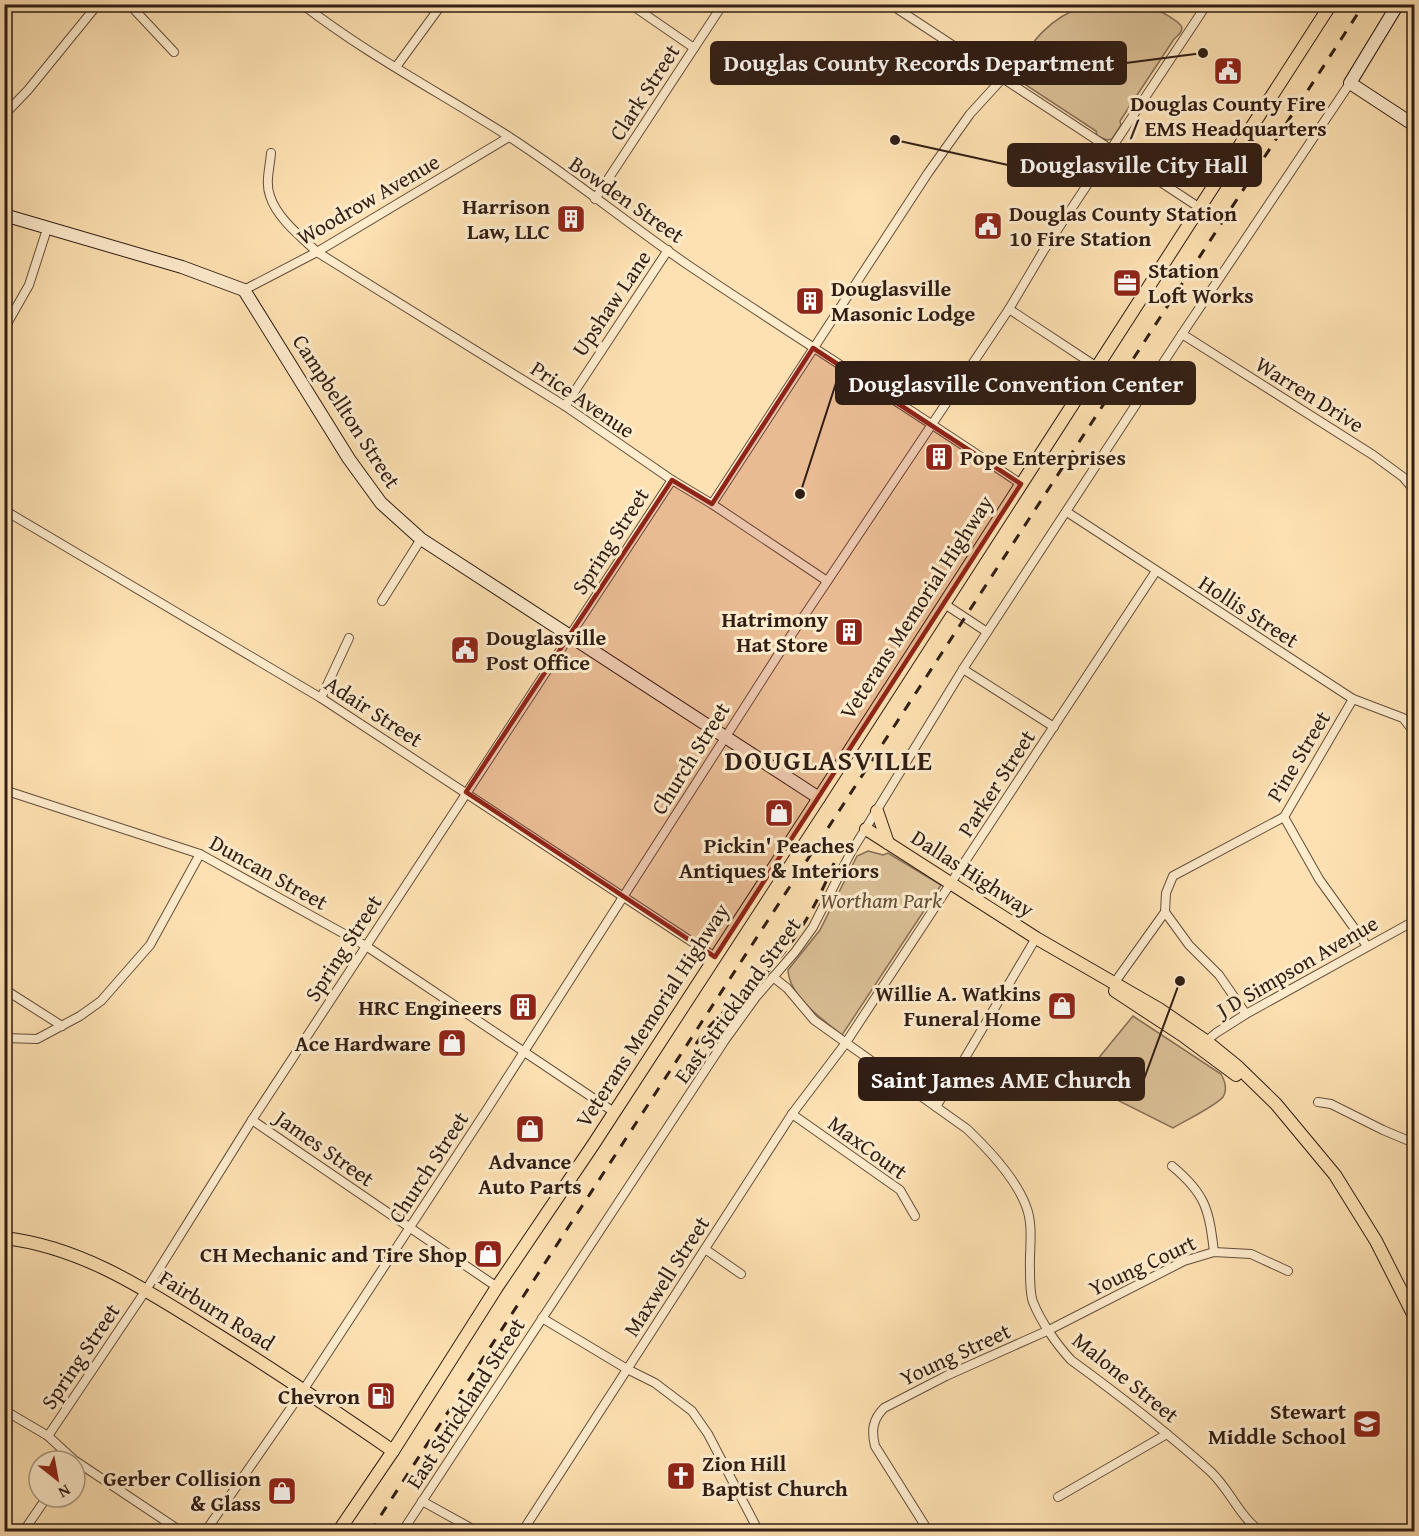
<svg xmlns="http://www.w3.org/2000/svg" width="1419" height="1536" font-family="'Gentium Book Plus',serif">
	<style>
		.green { fill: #dbc097; stroke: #866e56; stroke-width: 1.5 }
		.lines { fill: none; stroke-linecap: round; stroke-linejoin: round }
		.street-casing { stroke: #644e3c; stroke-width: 10 }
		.secondary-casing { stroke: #301d14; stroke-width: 14 }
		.primary-casing { stroke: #301d14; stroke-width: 14 }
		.street { stroke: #feeccd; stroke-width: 8 }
		.secondary { stroke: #feeccd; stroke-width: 12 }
		.primary { stroke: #fee1b2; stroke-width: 12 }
		.rail { stroke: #301d14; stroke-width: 3; stroke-dasharray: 10 10; stroke-linecap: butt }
		.marked { fill: #8f2418; fill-opacity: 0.2; stroke: #8f2418; stroke-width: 4.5; stroke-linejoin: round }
		.labels { text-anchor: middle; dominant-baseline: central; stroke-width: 6; stroke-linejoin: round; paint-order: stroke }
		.street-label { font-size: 22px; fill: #301d14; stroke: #feeccd }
		.poi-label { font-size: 22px; font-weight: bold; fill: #301d14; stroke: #feeccd; text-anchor: end }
		.park-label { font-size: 22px; font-style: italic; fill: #634e3b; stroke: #feeccd }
		.district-label { font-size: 28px; font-weight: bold; letter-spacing: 1.5px; fill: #301d14; stroke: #feeccd }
		.leader { fill: none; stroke: #301d14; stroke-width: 2 }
		.callout-dot { fill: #301d14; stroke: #feeccd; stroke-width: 2 }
		.callout { fill: #301d14; stroke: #301d14; stroke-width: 2 }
		.callout-label { font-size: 24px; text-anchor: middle; font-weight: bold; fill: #fff }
	</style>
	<rect width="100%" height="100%" fill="#fee1b2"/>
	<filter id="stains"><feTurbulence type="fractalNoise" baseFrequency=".00333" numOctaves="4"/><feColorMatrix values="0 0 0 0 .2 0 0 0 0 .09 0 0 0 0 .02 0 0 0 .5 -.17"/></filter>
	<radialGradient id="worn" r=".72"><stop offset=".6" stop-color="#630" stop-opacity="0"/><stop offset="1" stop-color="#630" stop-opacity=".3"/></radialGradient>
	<g class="green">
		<path d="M 1086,5 C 1105,5 1124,3 1143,5 C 1150,5 1181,21 1182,28 C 1182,33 1177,36 1174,39 L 1120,121 L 1121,125 L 1112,139 L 1107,140 L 1097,136 L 1096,131 L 1023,83 L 1018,84 L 1012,79 L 1011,74 C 1033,41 1047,19 1086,5 Z"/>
		<path d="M 868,851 L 883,855 L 888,853 L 941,885 L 842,1035 C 823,1020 789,996 788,970 L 820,930 L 857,856 Z"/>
		<path d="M 1133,1016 L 1221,1074 C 1225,1081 1228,1089 1223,1097 C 1217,1105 1183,1122 1173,1128 L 1119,1101 L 1088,1071 Z"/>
	</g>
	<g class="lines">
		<g class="street-casing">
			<g id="street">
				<polyline points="129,4 174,52"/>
				<path d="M 302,4 C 366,54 439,92 508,136 C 570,176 627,223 688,265 C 798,339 911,409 1021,484"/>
				<polyline points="630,4 694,48"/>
				<polyline points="890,4 1200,208"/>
				<polyline points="396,67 442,4"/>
				<polyline points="4,115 28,90 98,4"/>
				<path d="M 271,153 C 270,167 265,183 270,196 C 277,218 300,236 317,252 L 565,406 L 672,480 L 712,504 L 827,581"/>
				<polyline points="595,199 723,4"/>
				<polyline points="244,290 317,252 509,137"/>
				<polyline points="1009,309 1097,367"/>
				<polyline points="4,329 29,285 47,229"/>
				<polyline points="1182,334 1373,455 1403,477 1414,490"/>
				<polyline points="565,406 668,250"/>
				<polyline points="712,504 928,173 970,114 1002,79"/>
				<polyline points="4,510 321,698 715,957"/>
				<polyline points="1067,512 1353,699 1403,718 1414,732"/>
				<polyline points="382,601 421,539"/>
				<polyline points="943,603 987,632"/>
				<polyline points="963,669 1054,727"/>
				<polyline points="321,698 349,638"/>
				<polyline points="4,790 200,854 366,946 614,1112"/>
				<polyline points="1284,817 1319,879 1367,946"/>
				<path d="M 773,977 L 787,988 L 814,1020 L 967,1129 C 988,1149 1016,1179 1026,1206 C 1034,1226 1029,1250 1030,1270 C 1030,1280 1030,1294 1033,1302 C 1041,1322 1057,1345 1071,1360 C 1119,1395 1167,1432 1211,1472 C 1230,1490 1239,1516 1261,1532"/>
				<polyline points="1115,982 1165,912"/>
				<polyline points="4,989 62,1026"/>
				<polyline points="1246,1014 1219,975 1189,945 1165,912 1166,893 1173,876 1284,817 1353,699"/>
				<polyline points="4,1038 37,1039 80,1016 101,1001 150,945 200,854"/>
				<polyline points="1204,1043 1216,1033 1246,1014 1414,921"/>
				<polyline points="1318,1102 1331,1104 1383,1130 1414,1143"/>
				<polyline points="936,1107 1036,938"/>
				<polyline points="792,1114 900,1190 915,1216"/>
				<polyline points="252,1120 497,1287"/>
				<path d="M 1172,1166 C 1206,1194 1209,1210 1214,1252"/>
				<polyline points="705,1249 741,1274"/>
				<polyline points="542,1318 627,1369 655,1383 692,1411 708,1434 759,1532"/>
				<polyline points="4,1410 48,1436 74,1460 182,1532"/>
				<polyline points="48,1436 146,1290 252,1120 672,480"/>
				<polyline points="1058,1497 1167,1434"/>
				<polyline points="422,1501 478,1532"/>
				<polyline points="23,1532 47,1497"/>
				<polyline points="205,1532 304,1389 486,1111 780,652 1009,309 1044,250 1207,4"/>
				<polyline points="402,1532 725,1040 756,997 795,952 813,927 850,854 963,669 1182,334 1350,83"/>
				<polyline points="522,1532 792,1114 845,1044 1156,571"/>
				<path d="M 929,1532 L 875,1446 C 871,1430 873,1419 884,1408 L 946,1376 L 1049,1330 L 1184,1261 L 1214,1252 L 1251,1254 L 1288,1271"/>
			</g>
		</g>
		<g class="secondary-casing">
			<g id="secondary">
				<polyline points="1398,4 1350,83 1414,125"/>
				<polyline points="4,215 182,267 244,290 349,459 381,503 421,539 819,798"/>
			</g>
		</g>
		<g class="primary-casing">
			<g id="primary">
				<polyline points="877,811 888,843"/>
				<polyline points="866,829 1036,938 1159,1009 1206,1041 1238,1067 1276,1104 1335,1175 1376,1241 1414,1316"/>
				<polyline points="1115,991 1182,1035 1236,1075"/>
				<path d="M 4,1238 C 84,1247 151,1293 218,1335 C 277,1372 335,1411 393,1451"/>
				<polyline points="338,1532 393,1451 497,1287 593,1145 819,798 1331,4"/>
			</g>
		</g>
		<use href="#street" class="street"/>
		<use href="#secondary" class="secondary"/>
		<use href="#primary" class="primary"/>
		<g class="rail">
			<path d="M 696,1044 C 712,1019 737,1001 758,981 C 795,946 820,900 838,853"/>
			<polyline points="370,1532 1364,4"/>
		</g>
	</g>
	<path class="marked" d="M 813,348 L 1021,484 L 715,957 L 466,792 L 672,480 L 712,504 Z"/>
	<defs>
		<g id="civic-square" transform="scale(1.5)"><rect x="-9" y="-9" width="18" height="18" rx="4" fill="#8f2418" stroke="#feeccd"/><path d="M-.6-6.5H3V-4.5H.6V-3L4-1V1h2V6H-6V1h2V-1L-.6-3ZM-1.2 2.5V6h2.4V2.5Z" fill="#fff"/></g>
		<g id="building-square" transform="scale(1.5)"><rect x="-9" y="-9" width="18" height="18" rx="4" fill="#8f2418" stroke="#feeccd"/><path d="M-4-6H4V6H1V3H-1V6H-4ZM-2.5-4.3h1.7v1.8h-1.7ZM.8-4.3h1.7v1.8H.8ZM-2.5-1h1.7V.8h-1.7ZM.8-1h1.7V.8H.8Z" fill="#fff"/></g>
		<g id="office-square" transform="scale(1.5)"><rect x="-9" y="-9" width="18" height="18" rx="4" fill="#8f2418" stroke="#feeccd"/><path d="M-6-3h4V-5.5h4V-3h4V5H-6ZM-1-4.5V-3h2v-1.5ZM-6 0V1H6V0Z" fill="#fff"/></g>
		<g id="shop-square" transform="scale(1.5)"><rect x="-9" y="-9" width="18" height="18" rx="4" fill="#8f2418" stroke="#feeccd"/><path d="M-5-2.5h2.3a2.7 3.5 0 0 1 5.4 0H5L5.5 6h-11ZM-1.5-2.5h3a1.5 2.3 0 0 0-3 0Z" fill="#fff"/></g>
		<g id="fuel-square" transform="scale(1.5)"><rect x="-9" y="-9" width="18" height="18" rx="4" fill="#8f2418" stroke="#feeccd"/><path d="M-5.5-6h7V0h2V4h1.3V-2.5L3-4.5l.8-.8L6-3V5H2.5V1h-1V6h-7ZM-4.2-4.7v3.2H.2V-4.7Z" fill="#fff"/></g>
		<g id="school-square" transform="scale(1.5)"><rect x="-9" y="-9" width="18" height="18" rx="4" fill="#8f2418" stroke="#feeccd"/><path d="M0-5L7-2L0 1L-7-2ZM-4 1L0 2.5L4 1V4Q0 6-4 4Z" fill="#fff"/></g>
		<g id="church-square" transform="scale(1.5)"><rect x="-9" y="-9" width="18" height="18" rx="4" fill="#8f2418" stroke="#feeccd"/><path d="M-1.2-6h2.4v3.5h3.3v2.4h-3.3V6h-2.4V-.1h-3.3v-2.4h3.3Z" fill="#fff"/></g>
	</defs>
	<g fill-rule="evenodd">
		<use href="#civic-square" x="1228" y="71"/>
		<use href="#building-square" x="571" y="219"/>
		<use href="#civic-square" x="988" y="226"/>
		<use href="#office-square" x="1127" y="283"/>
		<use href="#building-square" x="810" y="301"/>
		<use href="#building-square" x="939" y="457"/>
		<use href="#building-square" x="849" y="632"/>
		<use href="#civic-square" x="465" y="650"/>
		<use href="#shop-square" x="779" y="813"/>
		<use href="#shop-square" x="1062" y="1006"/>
		<use href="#building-square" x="523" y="1007"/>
		<use href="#shop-square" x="452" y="1043"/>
		<use href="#shop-square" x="530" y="1129"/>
		<use href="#shop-square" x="488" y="1254"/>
		<use href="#fuel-square" x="381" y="1396"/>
		<use href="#school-square" x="1367" y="1424"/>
		<use href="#church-square" x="681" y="1476"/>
		<use href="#shop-square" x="282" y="1491"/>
	</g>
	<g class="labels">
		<g class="street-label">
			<text transform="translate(644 92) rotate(-57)">Clark Street</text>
			<text transform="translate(368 199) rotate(-30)">Woodrow Avenue</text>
			<text transform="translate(627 199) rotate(35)">Bowden Street</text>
			<text transform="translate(611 303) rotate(-56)">Upshaw Lane</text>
			<text transform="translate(1310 394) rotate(32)">Warren Drive</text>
			<text transform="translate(583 399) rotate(34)">Price Avenue</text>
			<text transform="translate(347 411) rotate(57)">Campbellton Street</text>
			<text transform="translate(610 541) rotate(-57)">Spring Street</text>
			<text transform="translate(916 607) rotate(-57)">Veterans Memorial Highway</text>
			<text transform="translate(1249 611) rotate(33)">Hollis Street</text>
			<text transform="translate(374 711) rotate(33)">Adair Street</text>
			<text transform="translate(1298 756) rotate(-59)">Pine Street</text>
			<text transform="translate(690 758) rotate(-58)">Church Street</text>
			<text transform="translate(996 783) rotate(-57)">Parker Street</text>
			<text transform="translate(269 872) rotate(29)">Duncan Street</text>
			<text transform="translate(973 873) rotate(33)">Dallas Highway</text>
			<text transform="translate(343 948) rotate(-57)">Spring Street</text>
			<text transform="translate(1297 966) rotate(-30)">J D Simpson Avenue</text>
			<text transform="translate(737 1000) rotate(-54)">East Strickland Street</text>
			<text transform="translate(652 1015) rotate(-57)">Veterans Memorial Highway</text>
			<text transform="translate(868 1147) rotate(36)">MaxCourt</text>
			<text transform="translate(325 1148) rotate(35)">James Street</text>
			<text transform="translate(428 1167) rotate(-57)">Church Street</text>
			<text transform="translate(1142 1265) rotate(-25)">Young Court</text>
			<text transform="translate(666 1276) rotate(-57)">Maxwell Street</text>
			<text transform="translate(217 1310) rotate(32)">Fairburn Road</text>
			<text transform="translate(955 1354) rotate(-25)">Young Street</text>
			<text transform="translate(80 1356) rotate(-56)">Spring Street</text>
			<text transform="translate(1126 1377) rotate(39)">Malone Street</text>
			<text transform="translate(465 1403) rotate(-57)">East Strickland Street</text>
		</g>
		<g class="poi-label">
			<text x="1228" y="103" text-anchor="middle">Douglas County Fire<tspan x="1228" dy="25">/ EMS Headquarters</tspan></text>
			<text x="550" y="206">Harrison<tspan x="550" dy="25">Law, LLC</tspan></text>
			<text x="1009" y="213" text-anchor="start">Douglas County Station<tspan x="1009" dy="25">10 Fire Station</tspan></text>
			<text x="1148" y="270" text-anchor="start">Station<tspan x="1148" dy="25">Loft Works</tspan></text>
			<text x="831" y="288" text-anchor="start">Douglasville<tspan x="831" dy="25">Masonic Lodge</tspan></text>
			<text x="960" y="457" text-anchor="start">Pope Enterprises</text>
			<text x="828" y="619">Hatrimony<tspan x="828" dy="25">Hat Store</tspan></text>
			<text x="486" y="637" text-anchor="start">Douglasville<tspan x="486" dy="25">Post Office</tspan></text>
			<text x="779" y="845" text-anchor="middle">Pickin' Peaches<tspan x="779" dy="25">Antiques &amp; Interiors</tspan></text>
			<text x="1041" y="993">Willie A. Watkins<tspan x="1041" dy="25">Funeral Home</tspan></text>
			<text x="502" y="1007">HRC Engineers</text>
			<text x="431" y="1043">Ace Hardware</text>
			<text x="530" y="1161" text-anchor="middle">Advance<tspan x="530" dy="25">Auto Parts</tspan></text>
			<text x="467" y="1254">CH Mechanic and Tire Shop</text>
			<text x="360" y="1396">Chevron</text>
			<text x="1346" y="1411">Stewart<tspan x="1346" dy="25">Middle School</tspan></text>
			<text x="702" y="1463" text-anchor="start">Zion Hill<tspan x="702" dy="25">Baptist Church</tspan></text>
			<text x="261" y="1478">Gerber Collision<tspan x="261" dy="25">&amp; Glass</tspan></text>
		</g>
		<g class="park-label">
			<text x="881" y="900">Wortham Park</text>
		</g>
		<g class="district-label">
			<text x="829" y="759">DOUGLASVILLE</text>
		</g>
	</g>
	<path class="leader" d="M1203 53L1126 63M895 140L1008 165M800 494L836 383M1180 981L1144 1079"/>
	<g class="callout-dot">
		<circle cx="1203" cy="53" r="6"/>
		<circle cx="895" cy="140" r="6"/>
		<circle cx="800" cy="494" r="6"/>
		<circle cx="1180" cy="981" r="6"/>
	</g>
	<g class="callout">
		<rect x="711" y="42" width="415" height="42" rx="6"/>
		<rect x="1008" y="144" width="253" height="42" rx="6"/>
		<rect x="836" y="362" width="359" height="42" rx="6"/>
		<rect x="859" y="1058" width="285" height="42" rx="6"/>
	</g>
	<g class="callout-label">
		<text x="919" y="71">Douglas County Records Department</text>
		<text x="1134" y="173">Douglasville City Hall</text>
		<text x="1016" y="392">Douglasville Convention Center</text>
		<text x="1001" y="1088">Saint James AME Church</text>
	</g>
	<rect width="1419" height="1536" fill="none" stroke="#fee1b2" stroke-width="24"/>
	<rect x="6" y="6" width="1407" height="1524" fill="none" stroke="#301d14" stroke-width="3"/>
	<rect x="12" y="12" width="1395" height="1512" fill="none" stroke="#301d14" stroke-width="1.5"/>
	<g transform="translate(57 1479) rotate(149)"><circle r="28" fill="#feeccd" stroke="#ac9983" stroke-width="1.5"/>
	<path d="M0-4.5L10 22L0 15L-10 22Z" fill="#8f2418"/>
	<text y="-9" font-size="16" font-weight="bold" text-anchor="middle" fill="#301d14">N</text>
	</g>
	<rect width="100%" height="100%" filter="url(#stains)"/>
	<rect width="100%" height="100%" fill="url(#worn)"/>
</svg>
